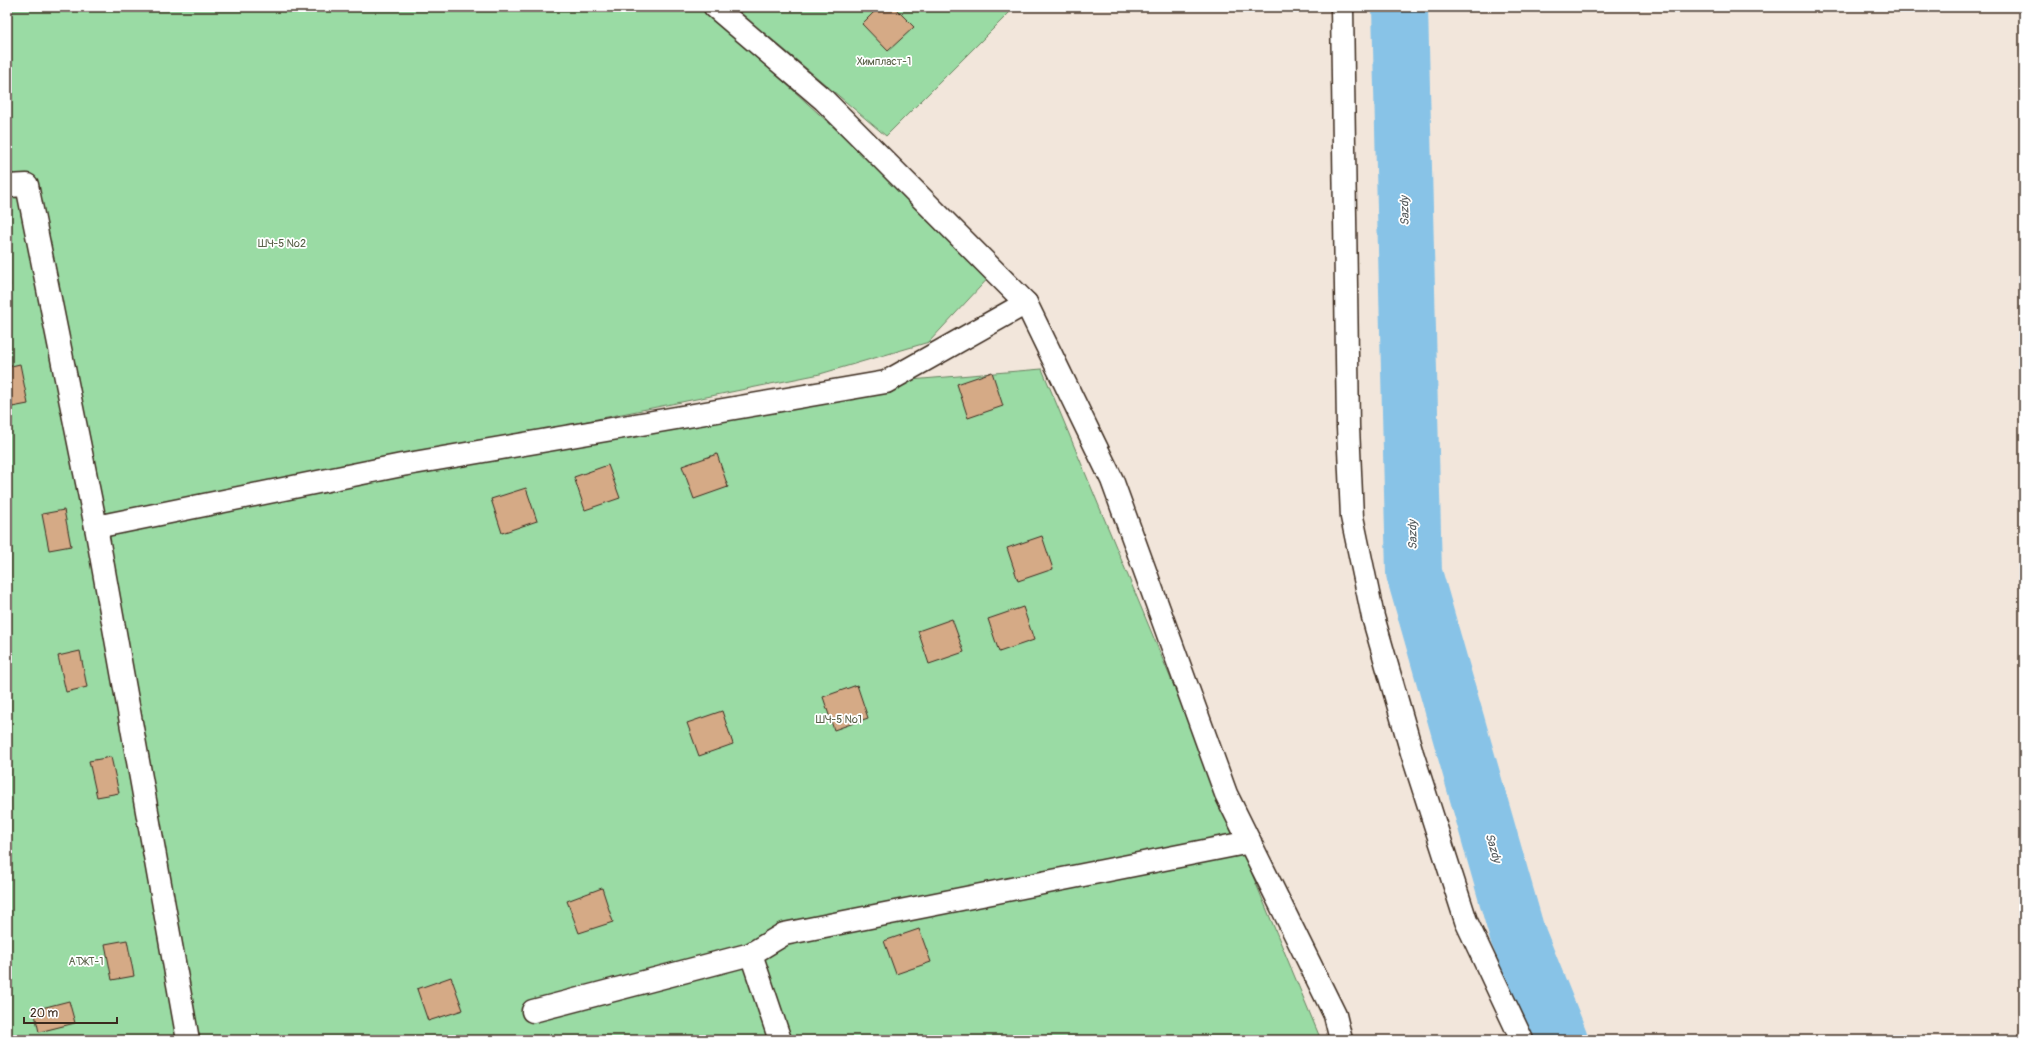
<svg xmlns="http://www.w3.org/2000/svg" width="2031" height="1047" font-family="Pangolin,sans-serif">
	<style>
		.green { fill: #9adba4; stroke: #6a8261 }
		.lines { fill: none; stroke-linecap: round; stroke-linejoin: round }
		.river { stroke: #88c3e7; stroke-width: 56 }
		.building { fill: #d5aa86; stroke: #3b2a1e }
		.minor-casing { stroke: #3b2a1e; stroke-width: 25 }
		.minor { stroke: #fff; stroke-width: 22 }
		.labels { text-anchor: middle; dominant-baseline: central; stroke-width: 3.5; stroke-linejoin: round; paint-order: stroke }
		.park-label { font-size: 11px; fill: #585f46; stroke: #fff }
		.water-label { font-size: 12px; font-style: italic; fill: #52585a; stroke: #fff }
	</style>
	<rect width="100%" height="100%" fill="#f2e6db"/>
	<filter id="ink" filterUnits="userSpaceOnUse"><feTurbulence type="fractalNoise" baseFrequency=".025" numOctaves="2"/><feDisplacementMap in="SourceGraphic" scale="8" xChannelSelector="R" yChannelSelector="G"/><feConvolveMatrix kernelMatrix="1 2 1 2 8 2 1 2 1" color-interpolation-filters="sRGB"/></filter>
	<g filter="url(#ink)">
		<g class="green">
			<polygon points="7,7 702,7 993,273 929,342 820,374 97,520 28,184 7,185"/>
			<polygon points="734,7 1015,7 886,136"/>
			<polygon points="24,189 180,1040 7,1040 7,190"/>
			<polygon points="1042,369 1321,1040 190,1040 100,535 887,382"/>
		</g>
		<g class="lines">
			<polyline class="river" points="1400,7 1414,573 1517,933 1560,1040"/>
		</g>
		<g class="building">
			<polygon points="879,7 894,7 914,27 888,51 862,24"/>
			<polygon points="7,258 10,286 7,287"/>
			<polygon points="20,364 28,404 7,408 7,367"/>
			<polygon points="992,372 1003,406 968,418 957,384"/>
			<polygon points="717,454 728,487 694,499 682,466"/>
			<polygon points="608,465 620,498 585,510 574,477"/>
			<polygon points="526,488 537,521 502,533 491,499"/>
			<polygon points="64,510 71,546 49,550 42,514"/>
			<polygon points="1042,536 1053,569 1018,581 1007,548"/>
			<polygon points="1023,607 1034,640 999,652 988,619"/>
			<polygon points="952,619 964,652 929,664 918,631"/>
			<polygon points="80,651 87,687 66,692 58,656"/>
			<polygon points="857,685 868,718 834,730 823,697"/>
			<polygon points="722,711 733,744 699,756 687,723"/>
			<polygon points="111,757 119,793 97,797 89,761"/>
			<polygon points="602,888 613,922 579,933 567,901"/>
			<polygon points="919,929 931,962 896,974 884,941"/>
			<polygon points="127,940 134,976 112,980 105,944"/>
			<polygon points="451,977 463,1010 428,1021 417,989"/>
			<polygon points="69,1001 75,1023 39,1032 34,1010"/>
		</g>
		<g class="lines">
			<g class="minor-casing">
				<g id="minor">
					<polyline points="715,7 824,100 1026,303 1112,480 1226,794 1335,1015 1341,1040"/>
					<polyline points="1342,7 1348,427 1352,517 1373,617 1412,753 1466,921 1522,1040"/>
					<polyline points="7,186 27,185 96,527 188,1040"/>
					<polyline points="96,527 402,465 886,382 1026,303"/>
					<polyline points="751,954 780,1040"/>
					<polyline points="533,1011 751,954 784,934 1250,842"/>
				</g>
			</g>
			<use href="#minor" class="minor"/>
		</g>
	</g>
	<g class="labels">
		<g class="park-label">
			<text x="884" y="61">Химпласт-1</text>
			<text x="282" y="243">ШЧ-5 №2</text>
			<text x="839" y="719">ШЧ-5 №1</text>
			<text x="86" y="961">АТЖТ-1</text>
		</g>
		<g class="water-label">
			<text transform="translate(1405 211) rotate(-91)">Sazdy</text>
			<text transform="translate(1413 535) rotate(-91)">Sazdy</text>
			<text transform="translate(1493 848) rotate(74)">Sazdy</text>
		</g>
	</g>
	<rect width="2031" height="1047" fill="none" stroke="#fff" stroke-width="24"/>
	<rect x="12" y="12" width="2007" height="1023" fill="none" stroke="#3b2a1e" stroke-width="1.5" filter="url(#ink)"/>
	<path d="M24 1017v6h93v-6" fill="none" stroke="#3b2a1e" stroke-width="2"/>
	<text x="30" y="1017" font-size="12" fill="#3b2a1e" stroke="#ffffff" stroke-width="3" paint-order="stroke">20 m</text>
</svg>
